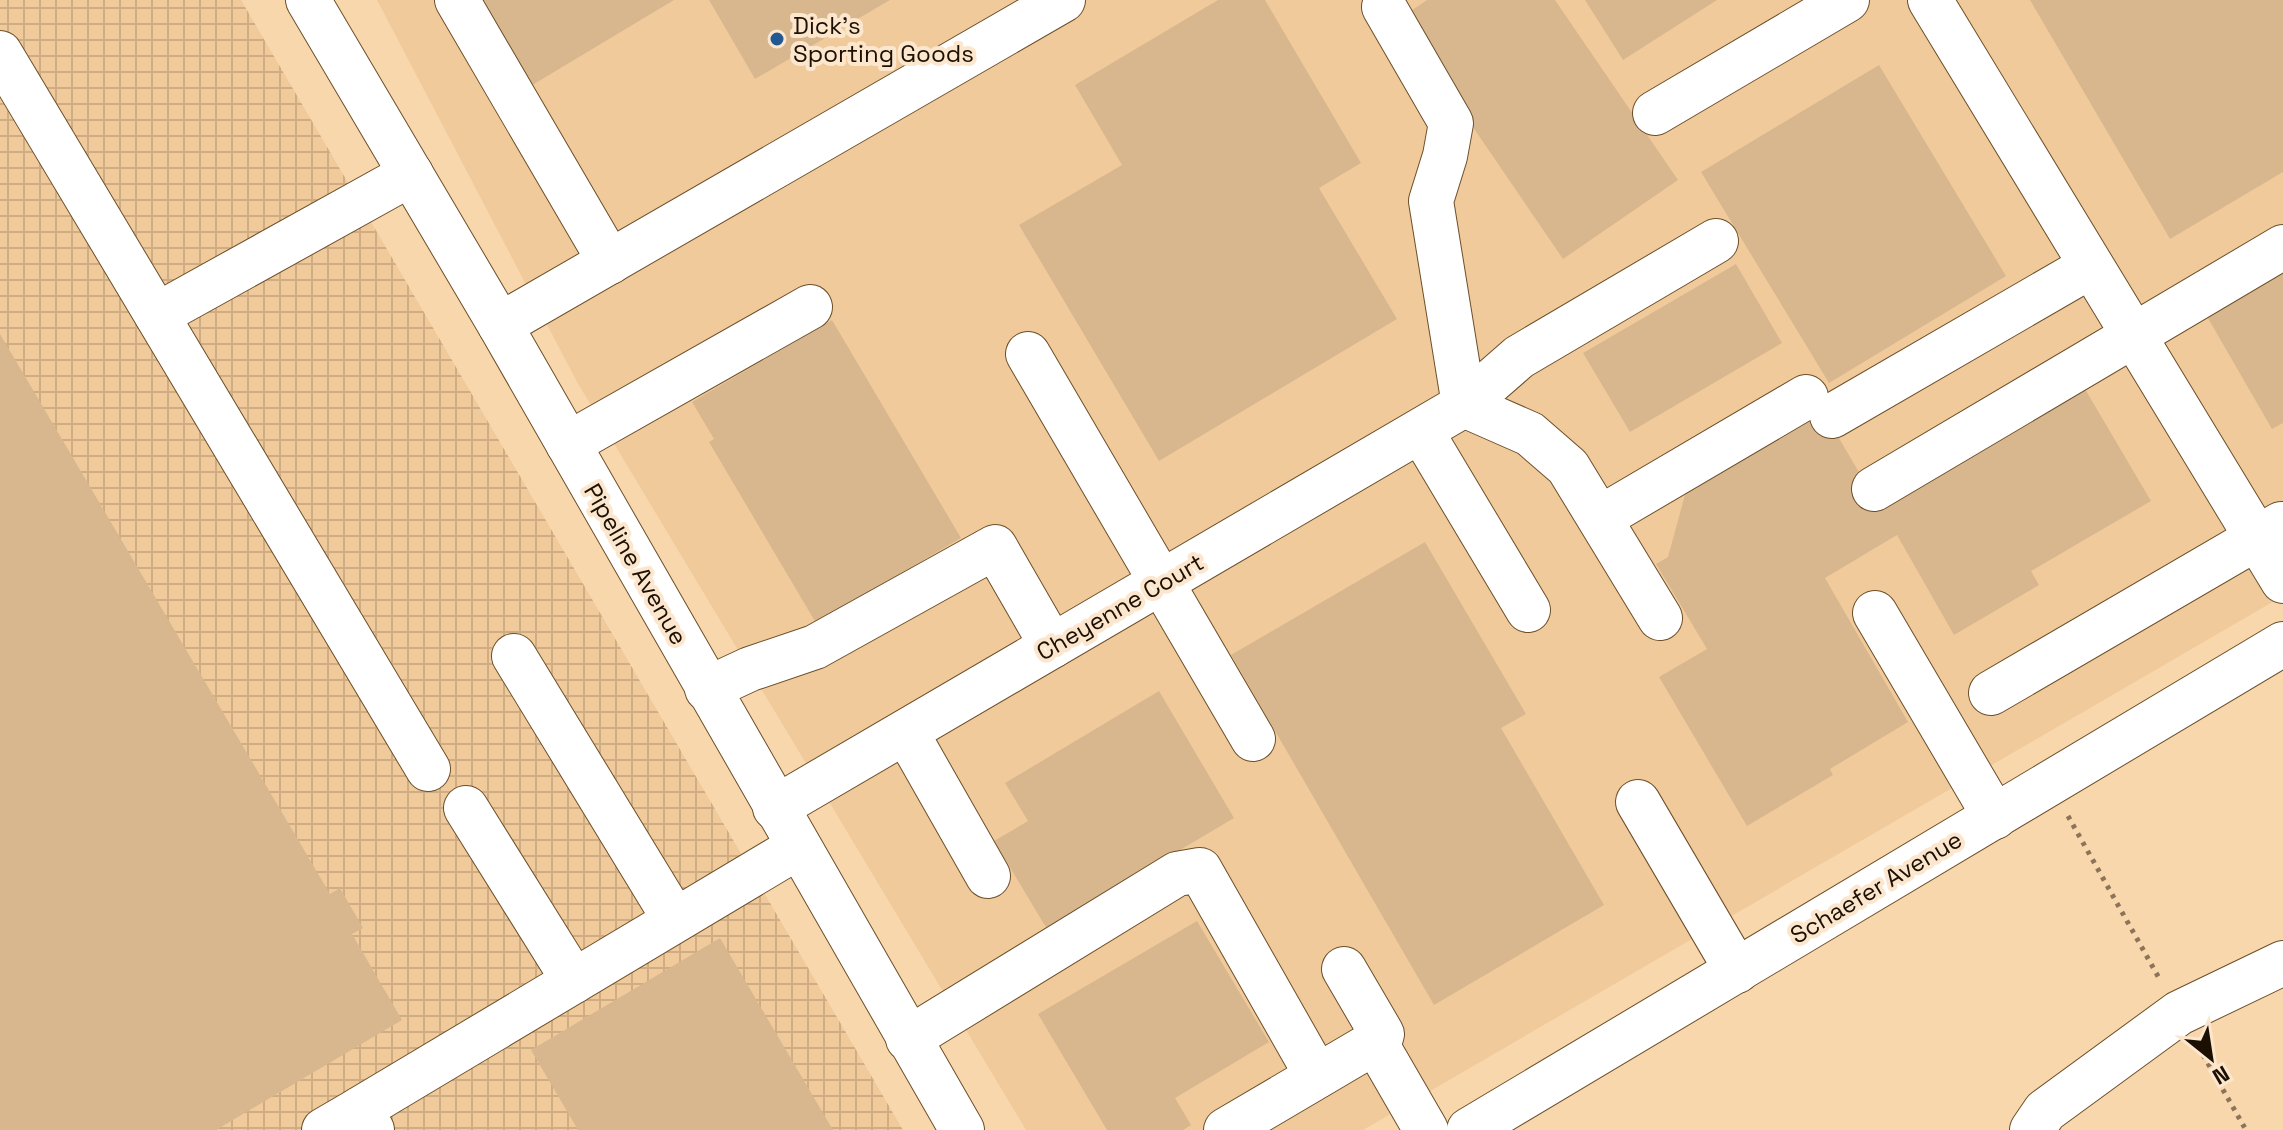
<svg xmlns="http://www.w3.org/2000/svg" width="2283" height="1130" font-family="'Space Grotesk',sans-serif">
	<style>
		.built { fill: #f1ca9b }
		.industrial { fill: url(#industrial-grid) }
		.building { fill: #d9b78e }
		.lines { fill: none; stroke-linecap: round; stroke-linejoin: round }
		.minor-casing { stroke: #6c4f29; stroke-width: 46 }
		.major-casing { stroke: #6c4f29; stroke-width: 46 }
		.path { stroke: #8b7458; stroke-width: 5; stroke-dasharray: 4 6; stroke-linecap: butt }
		.minor { stroke: #fff; stroke-width: 44 }
		.major { stroke: #fff; stroke-width: 44 }
		.poi-dot { fill: #235991; stroke: #fce7ce; stroke-width: 3 }
		.labels { text-anchor: middle; dominant-baseline: central; stroke-width: 8; stroke-linejoin: round; paint-order: stroke }
		.poi-label { font-size: 24px; fill: #1c1002; stroke: #fce7ce; text-anchor: start }
		.street-label { font-size: 24px; fill: #1c1002; stroke: #fce7ce }
	</style>
	<defs>
		<pattern id="industrial-grid" width="8" height="8" patternUnits="userSpaceOnUse" patternTransform="scale(2)"><rect width="8" height="8" fill="#f1ca9b"/><path d="M0 4h8M4 0v8" fill="none" stroke="#ceac84"/></pattern>
	</defs>
	<rect width="100%" height="100%" fill="#f9d7ad"/>
	<polygon class="built" points="377,0 2283,0 2283,596 1363,1130 1026,1130 577,382"/>
	<polygon class="industrial" points="0,0 241,0 903,1130 0,1130"/>
	<g class="building">
		<polygon points="473,0 674,0 524,90"/>
		<polygon points="709,0 890,0 755,79"/>
		<polygon points="1218,0 1265,0 1361,163 1319,188 1397,319 1159,461 1019,225 1122,165 1075,85"/>
		<polygon points="1427,0 1555,0 1678,180 1563,259 1399,19"/>
		<polygon points="1585,0 1717,0 1623,60"/>
		<polygon points="2030,0 2283,0 2283,172 2170,239"/>
		<polygon points="1879,65 2006,276 1829,383 1701,172"/>
		<polygon points="1736,264 1782,343 1630,432 1583,353"/>
		<polygon points="2283,268 2283,423 2272,429 2205,313"/>
		<polygon points="832,320 961,538 816,623 709,442 714,439 692,402"/>
		<polygon points="0,334 330,894 340,888 363,928 352,934 402,1020 216,1130 0,1130"/>
		<polygon points="2085,389 2151,501 2031,571 2039,585 1954,635 1897,535 1825,578 1908,722 1830,769 1833,775 1747,826 1659,677 1707,649 1656,564 1668,557 1686,491 1823,411 1880,508"/>
		<polygon points="1425,542 1526,714 1501,728 1604,905 1434,1005 1231,655"/>
		<polygon points="1159,691 1234,818 1047,929 994,841 1028,821 1005,783"/>
		<polygon points="1197,921 1269,1042 1175,1098 1191,1125 1183,1130 1107,1130 1038,1014"/>
		<polygon points="720,938 833,1130 578,1130 531,1050"/>
	</g>
	<g class="lines">
		<g class="minor-casing">
			<g id="minor">
				<polyline points="457,0 610,262"/>
				<polyline points="1930,0 2283,581"/>
				<polyline points="1384,7 1451,123 1445,156 1431,201 1464,405"/>
				<polyline points="0,53 428,769"/>
				<polyline points="1655,113 1847,0"/>
				<polyline points="157,315 411,174"/>
				<polyline points="500,325 1063,0"/>
				<polyline points="1028,354 1253,739"/>
				<polyline points="1464,405 1530,434 1568,467 1660,618"/>
				<polyline points="1832,416 2091,266"/>
				<polyline points="1421,431 1528,610"/>
				<polyline points="568,444 810,307"/>
				<polyline points="1874,489 2283,247"/>
				<polyline points="1600,518 1806,397"/>
				<polyline points="1875,613 1995,817"/>
				<polyline points="514,656 675,920"/>
				<polyline points="707,689 750,669 815,647 995,547 1052,646"/>
				<polyline points="1991,693 2281,524"/>
				<polyline points="906,732 988,876"/>
				<polyline points="1638,802 1737,971"/>
				<polyline points="466,808 574,981"/>
				<polyline points="775,808 1464,405 1519,357 1716,241"/>
				<polyline points="1344,969 1382,1034 1378,1047"/>
				<polyline points="908,1039 1177,874 1200,870 1317,1076"/>
				<polyline points="324,1130 360,1109"/>
				<polyline points="372,1130 360,1109 798,847"/>
				<polyline points="1226,1130 1367,1047 1378,1047 1426,1130"/>
				<polyline points="2032,1130 2045,1111 2179,1013 2283,963"/>
			</g>
		</g>
		<g class="major-casing">
			<g id="major">
				<polyline points="308,0 500,325 962,1130"/>
				<polyline points="1469,1130 2283,644"/>
			</g>
		</g>
		<g class="path">
			<polyline points="2068,816 2159,978"/>
			<polyline points="2198,1046 2246,1130"/>
		</g>
		<use href="#minor" class="minor"/>
		<use href="#major" class="major"/>
	</g>
	<circle class="poi-dot" cx="777" cy="39" r="8"/>
	<g class="labels">
		<g class="poi-label">
			<text x="793" y="25">Dick's<tspan x="793" dy="28">Sporting Goods</tspan></text>
		</g>
		<g class="street-label">
			<text transform="translate(636 564) rotate(60)">Pipeline Avenue</text>
			<text transform="translate(1120 607) rotate(-30)">Cheyenne Court</text>
			<text transform="translate(1876 887) rotate(-31)">Schaefer Avenue</text>
		</g>
	</g>
	<g transform="translate(2211 1058) rotate(150)" stroke="#fce7ce" stroke-width="6" paint-order="stroke">
	<path d="M0-6L14 30L0 20L-14 30Z" fill="#1c1002"/>
	<text y="-12" font-size="22" font-weight="bold" text-anchor="middle" fill="#1c1002">N</text>
	</g>
</svg>
